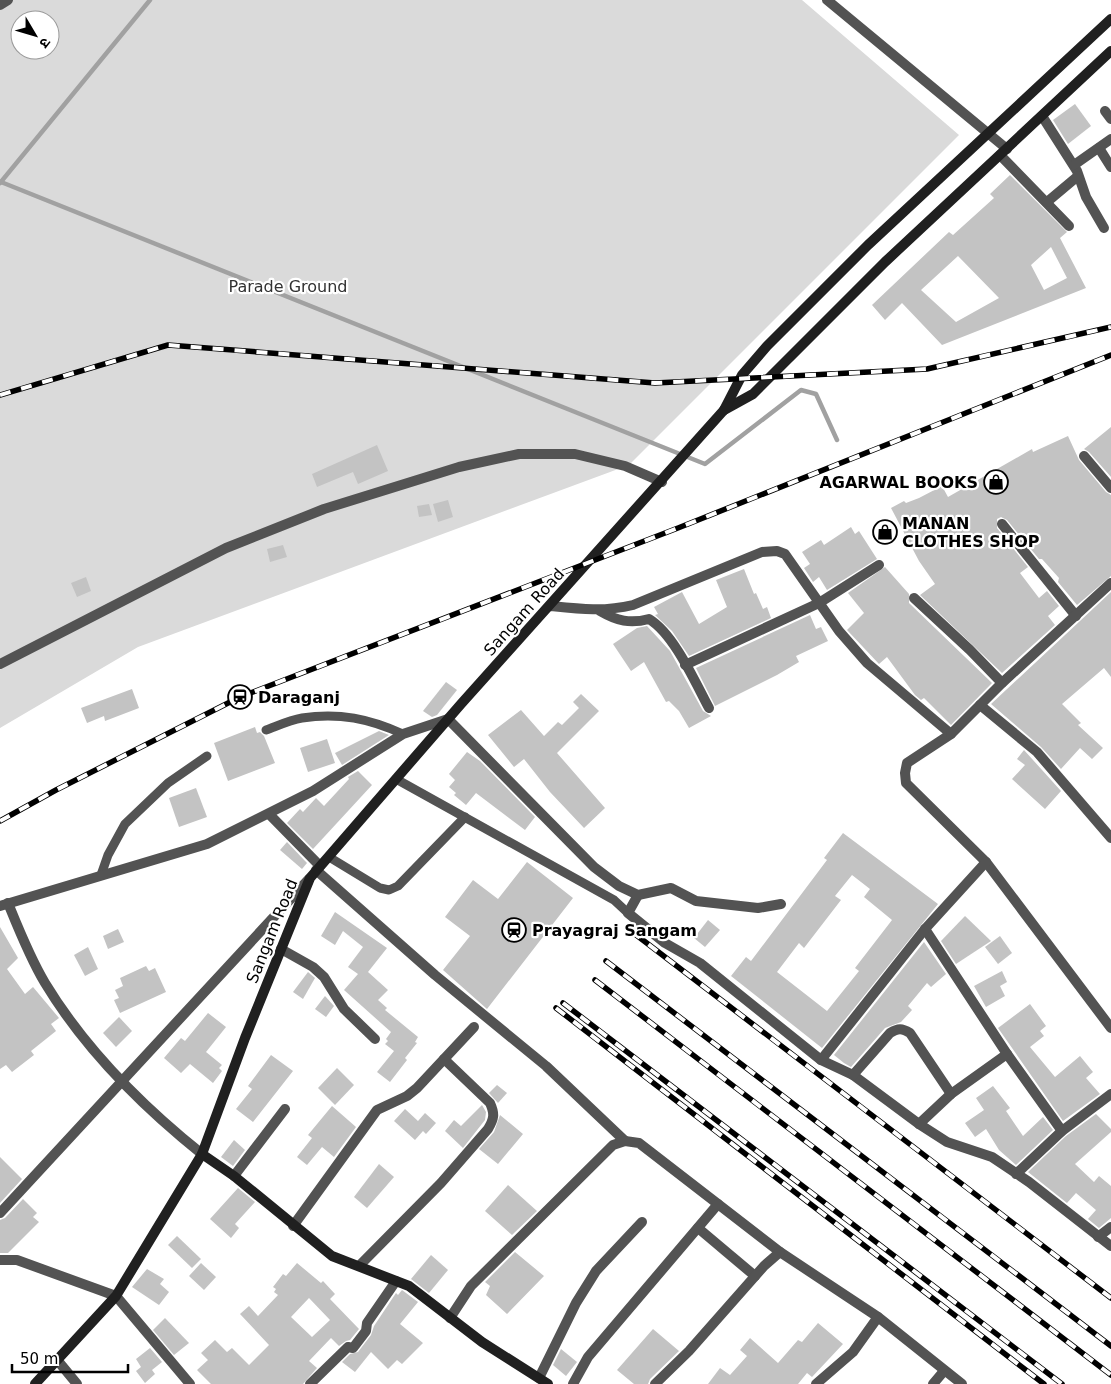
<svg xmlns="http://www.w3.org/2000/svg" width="1111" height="1384" font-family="'DejaVu Sans','Noto Sans Devanagari',sans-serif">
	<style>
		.green { fill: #dadada; fill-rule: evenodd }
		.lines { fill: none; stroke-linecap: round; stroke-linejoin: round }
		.stream { stroke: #a1a1a1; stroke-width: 4.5 }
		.building { fill: #c3c3c3; fill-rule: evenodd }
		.lane { stroke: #535353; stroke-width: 9 }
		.street { stroke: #535353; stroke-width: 10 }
		.secondary { stroke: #202020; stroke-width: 10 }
		.rail-casing { stroke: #000; stroke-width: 5.5 }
		.rail { stroke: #fff; stroke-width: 4; stroke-dasharray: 11; stroke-linecap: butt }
		.labels { text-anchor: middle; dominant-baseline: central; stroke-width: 4.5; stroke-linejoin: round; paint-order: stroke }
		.park-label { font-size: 16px; fill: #313131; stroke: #fff }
		.poi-label { font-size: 16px; font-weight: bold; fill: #000; stroke: #fff; text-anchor: start }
		.street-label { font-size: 16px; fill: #000; stroke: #fff }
	</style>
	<rect width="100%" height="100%" fill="#fff"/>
	<path class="green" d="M 0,0 L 802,0 L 959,135 L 629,465 L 138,647 L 0,728 ZM 20,20 L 50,20 L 50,50 L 20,50 Z"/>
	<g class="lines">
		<g class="stream">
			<polyline points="1,182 705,464 801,390 816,394 837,440"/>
			<polyline points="0,183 150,0"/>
		</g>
	</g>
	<g class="building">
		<polygon points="1075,104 1091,126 1068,144 1053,120"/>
		<path d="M 1010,175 L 1067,232 L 1060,238 L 1086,288 L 942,345 L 902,303 L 885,320 L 872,305 L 949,232 L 953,235 L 994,198 L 990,194 ZM 1051,247 L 1067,278 L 1044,290 L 1031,265 ZM 958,256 L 999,298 L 956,322 L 921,290 Z"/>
		<polygon points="1111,427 1111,477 1089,452 1084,449"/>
		<polygon points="1068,436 1079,460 1106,492 1111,495 1111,576 1077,605 1058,582 1059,578 1042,559 1039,559 1007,520 1001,517 997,519 997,528 1028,567 1020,573 1039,598 1047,591 1059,606 1048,616 1055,625 1002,673 920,595 935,584 919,561 891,508 904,501 906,503 919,498 942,486 948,497 1032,449 1033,452"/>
		<polygon points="377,445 388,471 358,484 353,472 317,487 312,474"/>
		<polygon points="448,500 453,517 438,522 433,504"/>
		<polygon points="429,504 432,515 419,517 417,506"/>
		<polygon points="851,527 855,534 859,531 877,559 827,590 819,577 813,582 804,568 810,564 802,552 821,540 824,545"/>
		<polygon points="283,545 287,557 270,562 267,549"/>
		<polygon points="885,567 909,594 909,603 992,683 951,725 924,698 921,700 915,695 887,657 879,664 847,630 864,613 848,593"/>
		<polygon points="744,569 754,594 756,593 763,609 767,607 771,618 689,656 672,631 655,615 658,614 654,607 682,592 699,624 727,607 716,580"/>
		<polygon points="86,577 91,591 77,597 71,583"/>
		<polygon points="1111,592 1111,677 1104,668 1062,704 1081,723 1078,725 1103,748 1092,759 1080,748 1061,769 1041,747 991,704"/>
		<polygon points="810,615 816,629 821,627 828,641 796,656 799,662 777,675 715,706 696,668"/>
		<polygon points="647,626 670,651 703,711 711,716 689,728 679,711 669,701 666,702 644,662 631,671 613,644 637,628"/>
		<polygon points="446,682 457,690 437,715 432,717 423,711"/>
		<polygon points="132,689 139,708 105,721 104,716 87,723 81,708"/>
		<polygon points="581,694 599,711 557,753 605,808 584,828 550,792 524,759 514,767 488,735 521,710 544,736 558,722 562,725 579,708 573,702"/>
		<polygon points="255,727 257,733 260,732 264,736 275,763 228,781 214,743"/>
		<polygon points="379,731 389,735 342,765 335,753"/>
		<polygon points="327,739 335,763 308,772 300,748"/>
		<polygon points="1024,750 1061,791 1045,809 1012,779 1025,765 1017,759"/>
		<polygon points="467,752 480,761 535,817 525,830 476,793 466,805 454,795 456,793 449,787 455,780 449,774"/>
		<polygon points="358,771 372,785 313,849 287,823 300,809 303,812 316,798 324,806 349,779 348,777"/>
		<polygon points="196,788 207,817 179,827 169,798"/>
		<path d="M 843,833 L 938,904 L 822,1048 L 731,976 L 746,957 L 751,961 L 827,860 L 824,858 ZM 852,875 L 870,889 L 864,897 L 892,920 L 855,968 L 859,971 L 827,1011 L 777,972 L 799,943 L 804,948 L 841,900 L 835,896 Z"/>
		<polygon points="287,842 307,863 302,869 280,850"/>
		<polygon points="527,862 573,898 487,1009 443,970 470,936 445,917 473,880 498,899"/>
		<polygon points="335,912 387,948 368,972 388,990 378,1000 387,1008 385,1010 418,1037 415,1042 417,1043 405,1058 407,1060 390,1082 377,1072 394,1051 385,1044 388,1041 386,1039 391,1032 344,990 358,974 348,967 363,947 343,931 335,945 321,936"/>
		<polygon points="965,916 991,941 956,964 941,941"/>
		<polygon points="708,920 720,930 705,947 694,938"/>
		<polygon points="0,927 18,958 7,969 25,994 33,987 59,1018 51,1024 56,1031 31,1051 34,1055 12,1072 6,1065 0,1069"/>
		<polygon points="118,929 124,942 108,949 103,936"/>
		<polygon points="1000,936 1012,953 998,964 985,947"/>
		<polygon points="924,942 946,974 931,987 927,983 908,1006 912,1010 901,1022 885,1028 851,1067 844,1063 834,1055"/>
		<polygon points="88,947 98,969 85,976 74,955"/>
		<polygon points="146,966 149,971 155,968 166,992 120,1013 114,1000 119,998 115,990 123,986 120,978"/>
		<polygon points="1002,971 1007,982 1000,986 1005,996 986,1007 974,986"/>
		<polygon points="308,972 315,978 303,999 293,992"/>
		<polygon points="325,996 334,1006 326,1017 315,1009"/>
		<polygon points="1030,1004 1046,1026 1040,1031 1044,1036 1030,1047 1055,1077 1080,1056 1093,1072 1086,1078 1100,1094 1063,1121 998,1028"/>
		<polygon points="208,1013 226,1027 206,1052 222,1065 219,1068 222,1071 213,1083 190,1064 181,1073 164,1058 181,1038 185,1041"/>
		<polygon points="119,1017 132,1031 116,1047 103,1033"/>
		<polygon points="271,1055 293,1071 253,1122 236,1109 252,1089 248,1086"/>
		<polygon points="337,1068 354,1085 335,1105 318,1088"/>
		<polygon points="497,1085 507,1093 498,1103 489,1093"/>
		<polygon points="993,1086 1010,1108 1006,1111 1023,1136 1043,1117 1053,1130 1016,1165 999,1150 986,1129 975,1137 965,1123 984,1110 976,1098"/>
		<polygon points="482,1105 486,1112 485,1120 463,1148 445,1131 454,1120 461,1126"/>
		<polygon points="332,1106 356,1127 334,1157 322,1147 307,1165 297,1157 312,1138 308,1135"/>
		<polygon points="405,1109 418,1121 425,1113 436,1123 426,1134 423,1131 415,1140 394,1121"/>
		<polygon points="1096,1114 1111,1129 1111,1132 1075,1164 1094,1182 1099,1176 1111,1186 1111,1218 1099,1228 1088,1219 1096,1210 1076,1193 1067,1203 1028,1172 1066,1136"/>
		<polygon points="500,1115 523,1134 498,1164 479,1149 494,1132"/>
		<polygon points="234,1140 245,1150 233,1166 221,1157"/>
		<polygon points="0,1157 22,1179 0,1203"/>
		<polygon points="379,1164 394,1177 367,1208 354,1197"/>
		<polygon points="508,1185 537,1211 512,1235 485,1211"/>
		<polygon points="238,1188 255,1202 235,1224 239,1228 231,1238 210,1219"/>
		<polygon points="23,1199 37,1213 33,1217 39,1222 8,1253 0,1253 0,1220 5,1218"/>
		<polygon points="177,1236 201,1259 192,1268 168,1245"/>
		<polygon points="515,1252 544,1276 507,1314 486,1295 490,1286 485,1282"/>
		<polygon points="431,1255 448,1270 429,1293 411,1279"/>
		<polygon points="201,1263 216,1277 204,1290 189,1276"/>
		<path d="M 297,1263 L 321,1283 L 323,1281 L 335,1294 L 330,1299 L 359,1329 L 350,1340 L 346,1341 L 339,1346 L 331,1338 L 309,1361 L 317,1368 L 303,1384 L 211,1384 L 197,1370 L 208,1360 L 201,1353 L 215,1340 L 227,1352 L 232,1348 L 249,1365 L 269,1345 L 240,1314 L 249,1306 L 258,1316 L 278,1295 L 274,1292 L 276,1289 L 273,1287 L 283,1274 L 286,1276 ZM 309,1298 L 330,1320 L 312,1337 L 291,1317 Z"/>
		<polygon points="147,1269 164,1279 160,1284 169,1292 159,1305 132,1287"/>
		<polygon points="402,1290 418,1302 400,1324 423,1343 402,1364 397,1360 388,1369 371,1352 355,1372 342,1362 350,1354 358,1352 371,1335 374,1326 396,1293 398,1295"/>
		<polygon points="165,1318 189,1343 174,1355 153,1330"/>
		<polygon points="818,1323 843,1344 812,1377 807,1373 798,1384 708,1384 720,1368 730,1375 747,1356 740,1350 750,1338 778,1363 798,1340 802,1342"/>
		<polygon points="653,1329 679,1351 650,1379 648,1384 634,1384 617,1370"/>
		<polygon points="150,1348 162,1362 152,1370 155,1374 145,1383 136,1371 141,1367 136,1359"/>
		<polygon points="561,1349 577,1362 566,1376 553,1365"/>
	</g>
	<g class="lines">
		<g class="lane">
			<path d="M 266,730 C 277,726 290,720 302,718 C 339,712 370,719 403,734"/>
			<polyline points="396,779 614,900 628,913"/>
			<polyline points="329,857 380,888 389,890 398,886 465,817"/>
			<polyline points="101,875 108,855 125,824 168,783 207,756"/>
		</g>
		<g class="street">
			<polyline points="827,0 1007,149"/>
			<polyline points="0,5 8,0"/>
			<polyline points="1105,111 1111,119"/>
			<polyline points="1042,116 1077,171 1086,197 1104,228"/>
			<polyline points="1099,148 1111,167"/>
			<polyline points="1000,155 1069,226"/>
			<polyline points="1074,165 1111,139"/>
			<polyline points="1047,202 1078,176"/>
			<polyline points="1084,456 1111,488"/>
			<polyline points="1002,524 1076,616"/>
			<polyline points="914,598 970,650 1002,683"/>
			<path d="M 550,606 C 579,609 604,612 633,605 L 762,552 L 777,551 L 785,554 L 839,631 L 867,663 L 951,734 L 907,763 L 905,773 L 906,783 L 986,862 L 1111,1028"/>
			<path d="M 600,611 C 617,621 630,624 649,619 C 674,634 695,682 709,708"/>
			<polyline points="0,664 226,548 324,509 459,467 519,454 575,454 625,466 662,482"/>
			<polyline points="685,665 819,603 879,565"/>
			<polyline points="980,705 1037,752 1111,838"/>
			<polyline points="951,734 1002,683 1111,583"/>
			<polyline points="269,814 320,866"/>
			<polyline points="316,870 435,975 546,1066 625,1141"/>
			<polyline points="638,895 628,913 665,943 700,963 821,1060 853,1075 919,1124 947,1142 992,1157 1029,1182 1111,1246"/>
			<path d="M 8,903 C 19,930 30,958 45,983 C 85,1049 142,1106 202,1154"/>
			<polyline points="0,906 207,844 313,791 403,734 448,719 594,867 619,886 638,895 671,888 696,901 758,908 781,904"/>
			<polyline points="925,929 1007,1054 1062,1131"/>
			<polyline points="281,949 313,967 324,977 344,1009 375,1039"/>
			<polyline points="821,1060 925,929 986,862"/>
			<path d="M 853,1075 L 890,1033 C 898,1028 902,1028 910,1033 L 951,1094"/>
			<polyline points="919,1124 951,1094 1007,1054"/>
			<polyline points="1016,1174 1062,1131 1111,1094"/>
			<polyline points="234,1176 285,1109"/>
			<polyline points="0,1213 309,879"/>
			<polyline points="293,1226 377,1110 407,1096 417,1088 474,1027"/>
			<polyline points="698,1228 755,1276"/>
			<polyline points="1098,1237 1111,1227"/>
			<polyline points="0,1260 17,1260 116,1296 190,1384"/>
			<path d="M 359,1266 L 441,1183 L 488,1129 C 494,1119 495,1114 490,1103 L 444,1059"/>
			<polyline points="450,1318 471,1286 613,1145 625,1141 639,1143 780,1252 878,1317 962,1384"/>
			<polyline points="58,1361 77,1384"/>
			<polyline points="539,1378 576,1303 596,1271 642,1222"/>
			<polyline points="310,1384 348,1347 353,1348 366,1331 367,1323 396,1281"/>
			<polyline points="573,1384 588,1357 718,1204"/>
			<polyline points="655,1384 689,1351 764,1266 780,1252"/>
			<polyline points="816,1384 853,1352 878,1317"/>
			<polyline points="933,1384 944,1371"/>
		</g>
		<g class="secondary">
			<polyline points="724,410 753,394 885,262 1111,51"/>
			<polyline points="202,1154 234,1176 332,1256 409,1286 482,1342 548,1384"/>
			<polyline points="35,1384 116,1296 202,1154 245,1038 310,878 461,704 724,410 742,375 767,346 868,245 1111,19"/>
		</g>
		<g class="rail-casing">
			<g id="rail">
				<polyline points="0,395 168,345 655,383 927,369 1111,327"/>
				<polyline points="0,821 56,790 240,697 678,528 1111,355"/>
				<polyline points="631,931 1111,1298"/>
				<polyline points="606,961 1111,1346"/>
				<polyline points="595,980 1111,1375"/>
				<polyline points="563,1003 1062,1384"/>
				<polyline points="556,1008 1044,1384"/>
			</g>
		</g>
		<use href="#rail" class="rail"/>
	</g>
	<defs>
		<g id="shop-ring" transform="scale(1.25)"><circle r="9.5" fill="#fff" stroke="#000" stroke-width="1.5"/><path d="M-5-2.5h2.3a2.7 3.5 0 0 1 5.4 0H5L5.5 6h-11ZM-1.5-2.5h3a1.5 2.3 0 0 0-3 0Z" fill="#000"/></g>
		<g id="station-ring" transform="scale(1.25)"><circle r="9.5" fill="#fff" stroke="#000" stroke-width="1.5"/><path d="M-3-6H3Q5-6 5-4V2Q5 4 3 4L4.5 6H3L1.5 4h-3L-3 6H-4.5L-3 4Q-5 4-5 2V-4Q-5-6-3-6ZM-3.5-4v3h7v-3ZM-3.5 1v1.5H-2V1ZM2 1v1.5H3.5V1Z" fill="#000"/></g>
	</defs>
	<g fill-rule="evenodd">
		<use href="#shop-ring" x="996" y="482"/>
		<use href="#shop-ring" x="885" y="532"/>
		<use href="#station-ring" x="240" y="697"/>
		<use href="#station-ring" x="514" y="930"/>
	</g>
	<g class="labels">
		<g class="park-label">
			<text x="288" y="286">Parade Ground</text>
		</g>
		<g class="poi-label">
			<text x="978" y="482" text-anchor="end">AGARWAL BOOKS</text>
			<text x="902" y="523">MANAN<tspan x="902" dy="18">CLOTHES SHOP</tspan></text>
			<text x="258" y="697">Daraganj</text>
			<text x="532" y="930">Prayagraj Sangam</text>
		</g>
		<g class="street-label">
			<text transform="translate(524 612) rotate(-48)">Sangam Road</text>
			<text transform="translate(272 931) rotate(-68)">Sangam Road</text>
		</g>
	</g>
	<g transform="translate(35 35) rotate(128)"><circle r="24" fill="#ffffff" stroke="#999999"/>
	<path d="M0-4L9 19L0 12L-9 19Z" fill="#000000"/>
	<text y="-8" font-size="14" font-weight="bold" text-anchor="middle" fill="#000000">उ</text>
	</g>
	<path d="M12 1364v8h116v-8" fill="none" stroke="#000000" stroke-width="2.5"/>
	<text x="20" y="1364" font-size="15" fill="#000000" stroke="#ffffff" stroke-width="4" paint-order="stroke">50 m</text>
</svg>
